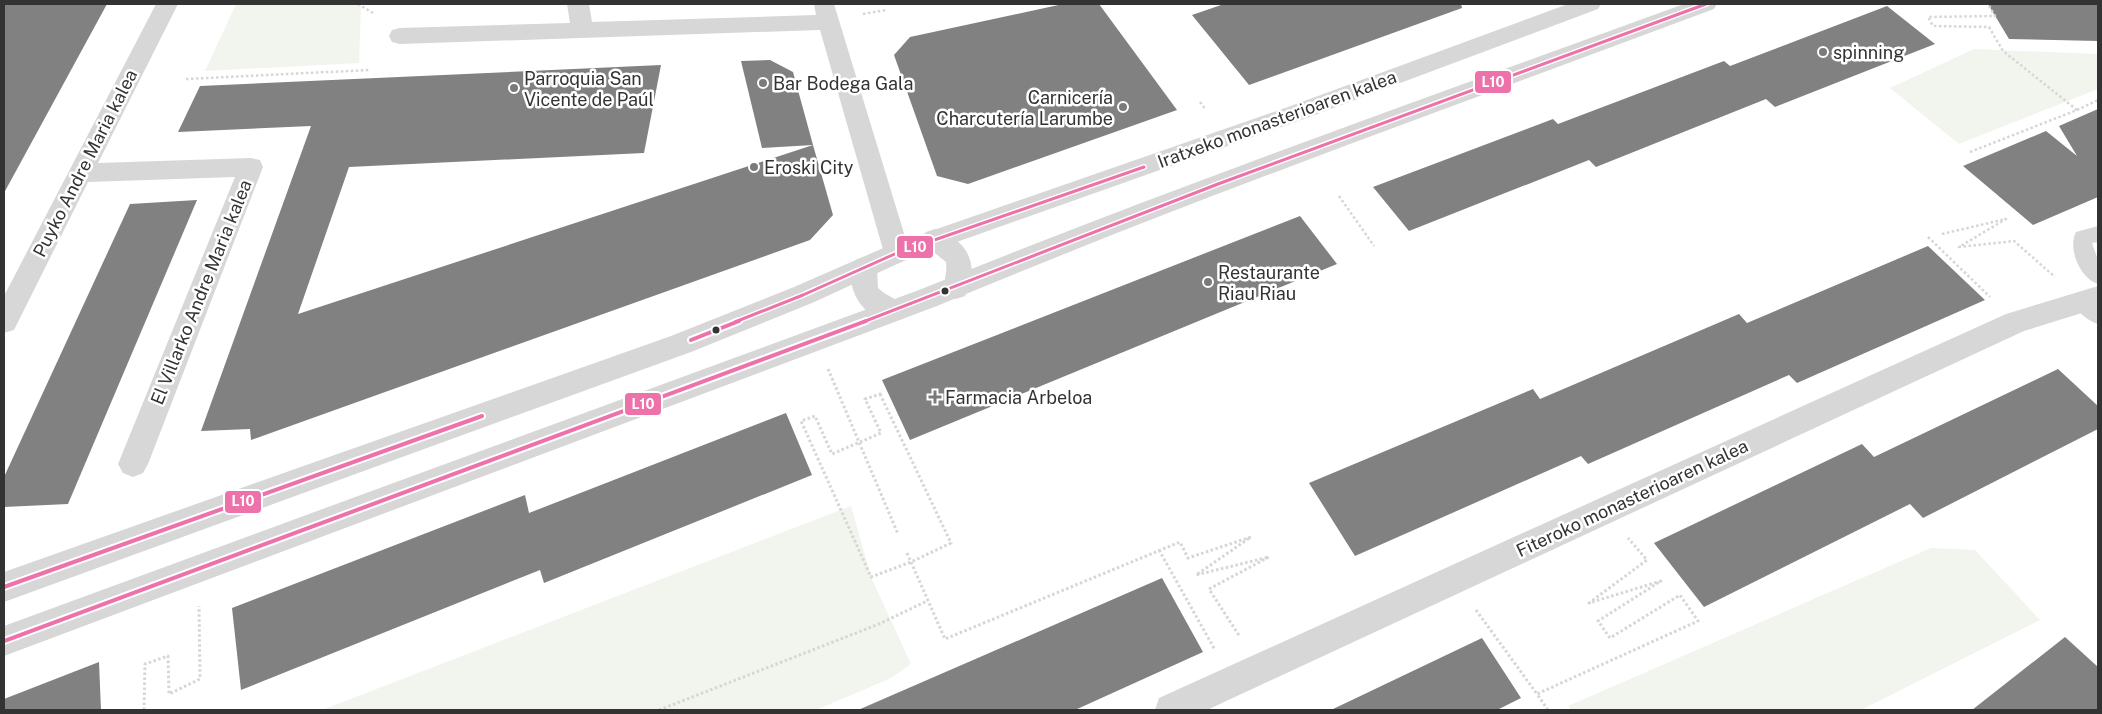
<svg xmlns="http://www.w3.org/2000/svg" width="2102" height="714" font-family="'Public Sans',sans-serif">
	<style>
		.green { fill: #f1f5ed }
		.building { fill: #818181 }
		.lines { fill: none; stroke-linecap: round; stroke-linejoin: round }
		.path-far1 { stroke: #d6d6d6; stroke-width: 2.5; stroke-dasharray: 2.5 2.5; stroke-linecap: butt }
		.path { stroke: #d6d6d6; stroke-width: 3; stroke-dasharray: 2.5 2.5; stroke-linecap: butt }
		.service { fill: #d7d7d7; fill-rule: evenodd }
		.minor { fill: #d7d7d7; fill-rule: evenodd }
		.tertiary { fill: #d7d7d7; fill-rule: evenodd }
		.bus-1-far1-casing { stroke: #fff; stroke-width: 6 }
		.bus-1-casing { stroke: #fff; stroke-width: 8 }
		.bus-1-far1 { stroke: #ed72aa; stroke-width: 3 }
		.bus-1 { stroke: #ed72aa; stroke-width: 4 }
		.poi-dot { fill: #7a7a7a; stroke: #fff; stroke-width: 2 }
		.bus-dot { fill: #333; stroke: #fff; stroke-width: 2 }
		.labels { text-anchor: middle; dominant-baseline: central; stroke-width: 5; stroke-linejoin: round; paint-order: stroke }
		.poi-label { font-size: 18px; fill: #333; stroke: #fff; text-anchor: start }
		.street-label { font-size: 18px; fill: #333; stroke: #fff }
		.line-badge { stroke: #fff; stroke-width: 2 }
		.badge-label { font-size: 14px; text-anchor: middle; font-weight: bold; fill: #fff }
	</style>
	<rect width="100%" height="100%" fill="#fff"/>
	<g class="green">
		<polygon points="236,4 361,4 359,63 205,71"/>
		<polygon points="1974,49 2098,54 2098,89 1959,144 1890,88"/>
		<polygon points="851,506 871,577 911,664 891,678 816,710 322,710"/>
		<polygon points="1931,548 1975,550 2040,620 1861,710 1571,710 1568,706"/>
	</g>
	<g class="building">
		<polygon points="4,4 107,4 4,193"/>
		<polygon points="1063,4 1099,4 1177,110 968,184 937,176 894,55 910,37"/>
		<polygon points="1224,4 1461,4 1462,8 1249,85 1192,15"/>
		<polygon points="1988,4 2098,4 2098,41 2009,39"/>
		<polygon points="1887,6 1935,44 1775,107 1766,99 1596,167 1589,160 1409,231 1373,187 1553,119 1558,124 1724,61 1730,66"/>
		<polygon points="770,60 793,72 813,145 762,148 741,61"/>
		<polygon points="661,65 644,153 349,167 298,314 813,145 833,215 810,240 251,440 250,429 201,431 311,126 178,132 200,86"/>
		<polygon points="2098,109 2098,197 2033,225 1963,166 2046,131 2077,156 2059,126"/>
		<polygon points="197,200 68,504 4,507 4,477 130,204"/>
		<polygon points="1300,216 1337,264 910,440 882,380"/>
		<polygon points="1928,246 1985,300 1797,383 1789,375 1588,464 1581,456 1355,556 1309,483 1533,389 1540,399 1739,314 1747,323"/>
		<polygon points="2058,369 2098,406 2098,429 1923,518 1910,504 1704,607 1654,543 1862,444 1874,457"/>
		<polygon points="786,413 812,475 544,583 540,570 241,690 232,608 525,495 529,513"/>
		<polygon points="1162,578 1203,652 1075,710 858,710"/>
		<polygon points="2065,637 2098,667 2098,710 1972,710"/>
		<polygon points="1482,638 1521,698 1497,710 1331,710"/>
		<polygon points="99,662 101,710 4,710 4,699"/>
	</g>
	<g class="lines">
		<g class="path-far1">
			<polyline points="358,4 373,13"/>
			<polyline points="863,14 886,10"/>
			<polyline points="186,79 369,70"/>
			<polyline points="1200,102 1206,110"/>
			<polyline points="2077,110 2098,100"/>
			<polyline points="1970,152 2077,110 2003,51 1989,27 1933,26 1928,17 1995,16 1988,4"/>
			<polyline points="1339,196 1374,246"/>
			<polyline points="1942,234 2006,219 1959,247 2014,241 2055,277"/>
			<polyline points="1928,237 1990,297"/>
		</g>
		<g class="path">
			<polyline points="828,369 898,534"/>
			<polygon points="880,394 951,543 911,562 871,577 801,421 815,416 832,454 881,433 865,399"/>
			<polyline points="1159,550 1215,650"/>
			<polyline points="907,553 945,639 1180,542 1188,558 1251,537 1196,575 1269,557 1209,589 1240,637"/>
			<polyline points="1476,610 1537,694"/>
			<polyline points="144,710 145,664 168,656 169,694 200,679 199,606"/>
			<polyline points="659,710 879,624 927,601"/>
			<polyline points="1548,710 1537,694 1698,621 1680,595 1610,638 1598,621 1661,581 1589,603 1647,560 1628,538"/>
		</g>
		<g class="service">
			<path d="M 2098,226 L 2098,242 L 2092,243 L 2098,260 L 2098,284 C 2081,279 2067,249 2076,232 Z"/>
			<path d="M 2082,293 L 2089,295 L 2098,303 L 2098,324 C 2087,321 2077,311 2072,301 L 2075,295 Z"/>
		</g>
		<g class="minor">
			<polygon points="156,4 178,4 98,163 251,158 260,160 263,167 148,464 143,473 133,477 123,473 118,464 235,177 88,182 14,330 4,333 4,296"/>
			<polygon points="567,4 589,4 592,22 816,15 814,4 834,4 910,253 906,260 897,263 888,260 884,253 820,30 400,44 392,42 389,36 392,30 400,28 570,23"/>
			<path d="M 935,229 C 967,239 981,265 965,296 L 956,299 L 947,296 C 941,284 948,275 946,262 L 926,246 L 922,239 L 926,232 Z"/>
			<path d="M 864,257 L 873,260 L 877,267 L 878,288 C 887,297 901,299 906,311 L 902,319 C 870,330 840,289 855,260 Z"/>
			<polygon points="2098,286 2098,308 2024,331 1207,710 1155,710 1159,698 2006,314"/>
		</g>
		<g class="tertiary">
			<polygon points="1568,4 1601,4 1598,9 1304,119 906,260 812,303 691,352 4,602 4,572 671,336 794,287 888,246 1288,107"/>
			<path d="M 1684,4 L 1717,4 L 1714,9 C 1454,106 1193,199 937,306 L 4,656 L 4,626 L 919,290 C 1171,188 1428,97 1684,4 Z"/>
		</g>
		<g class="bus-1-far1-casing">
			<g id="bus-1-far1">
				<polyline points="735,322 803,295 897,253 1144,167"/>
				<polyline points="863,322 1218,184 1706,4"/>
			</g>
		</g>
		<g class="bus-1-casing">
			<g id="bus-1">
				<polyline points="691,340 739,321"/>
				<polyline points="4,587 482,416"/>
				<polyline points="4,641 866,321"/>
			</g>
		</g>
		<use href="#bus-1-far1" class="bus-1-far1"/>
		<use href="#bus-1" class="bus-1"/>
	</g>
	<g class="poi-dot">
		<circle cx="1823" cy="52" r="5"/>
		<circle cx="763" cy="83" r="5"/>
		<circle cx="514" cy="88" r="5"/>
		<circle cx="1123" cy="107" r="5"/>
		<circle cx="754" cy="167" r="5"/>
		<circle cx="1208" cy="282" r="5"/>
		<path d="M932.5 389.5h5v5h5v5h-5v5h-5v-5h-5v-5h5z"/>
	</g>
	<g class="bus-dot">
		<circle cx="945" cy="291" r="4.5"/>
		<circle cx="716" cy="330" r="4.5"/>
	</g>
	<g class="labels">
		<g class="poi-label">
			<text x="1833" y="52">spinning</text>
			<text x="524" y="78">Parroquia San<tspan x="524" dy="21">Vicente de Paúl</tspan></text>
			<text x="773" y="83">Bar Bodega Gala</text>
			<text x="1113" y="97" text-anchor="end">Carnicería<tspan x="1113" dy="21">Charcutería Larumbe</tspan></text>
			<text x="764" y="167">Eroski City</text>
			<text x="1218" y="272">Restaurante<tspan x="1218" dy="21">Riau Riau</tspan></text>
			<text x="945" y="397">Farmacia Arbeloa</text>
		</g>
		<g class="street-label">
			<text transform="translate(1277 119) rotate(-20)">Iratxeko monasterioaren kalea</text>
			<text transform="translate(85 163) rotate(-63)">Puyko Andre Maria kalea</text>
			<text transform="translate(201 292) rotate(-68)">El Villarko Andre Maria kalea</text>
			<text transform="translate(1632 498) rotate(-25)">Fiteroko monasterioaren kalea</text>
		</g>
	</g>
	<g class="line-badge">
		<rect x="1474" y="70" width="38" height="24" rx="5" fill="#ed72aa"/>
		<rect x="896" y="235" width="38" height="24" rx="5" fill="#ed72aa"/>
		<rect x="624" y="392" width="38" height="24" rx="5" fill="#ed72aa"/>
		<rect x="224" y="490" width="38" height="24" rx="5" fill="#ed72aa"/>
	</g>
	<g class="badge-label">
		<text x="1493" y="87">L10</text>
		<text x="915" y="252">L10</text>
		<text x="643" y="409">L10</text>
		<text x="243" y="506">L10</text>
	</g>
	<rect width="2102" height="714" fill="none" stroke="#333333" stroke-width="10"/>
</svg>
